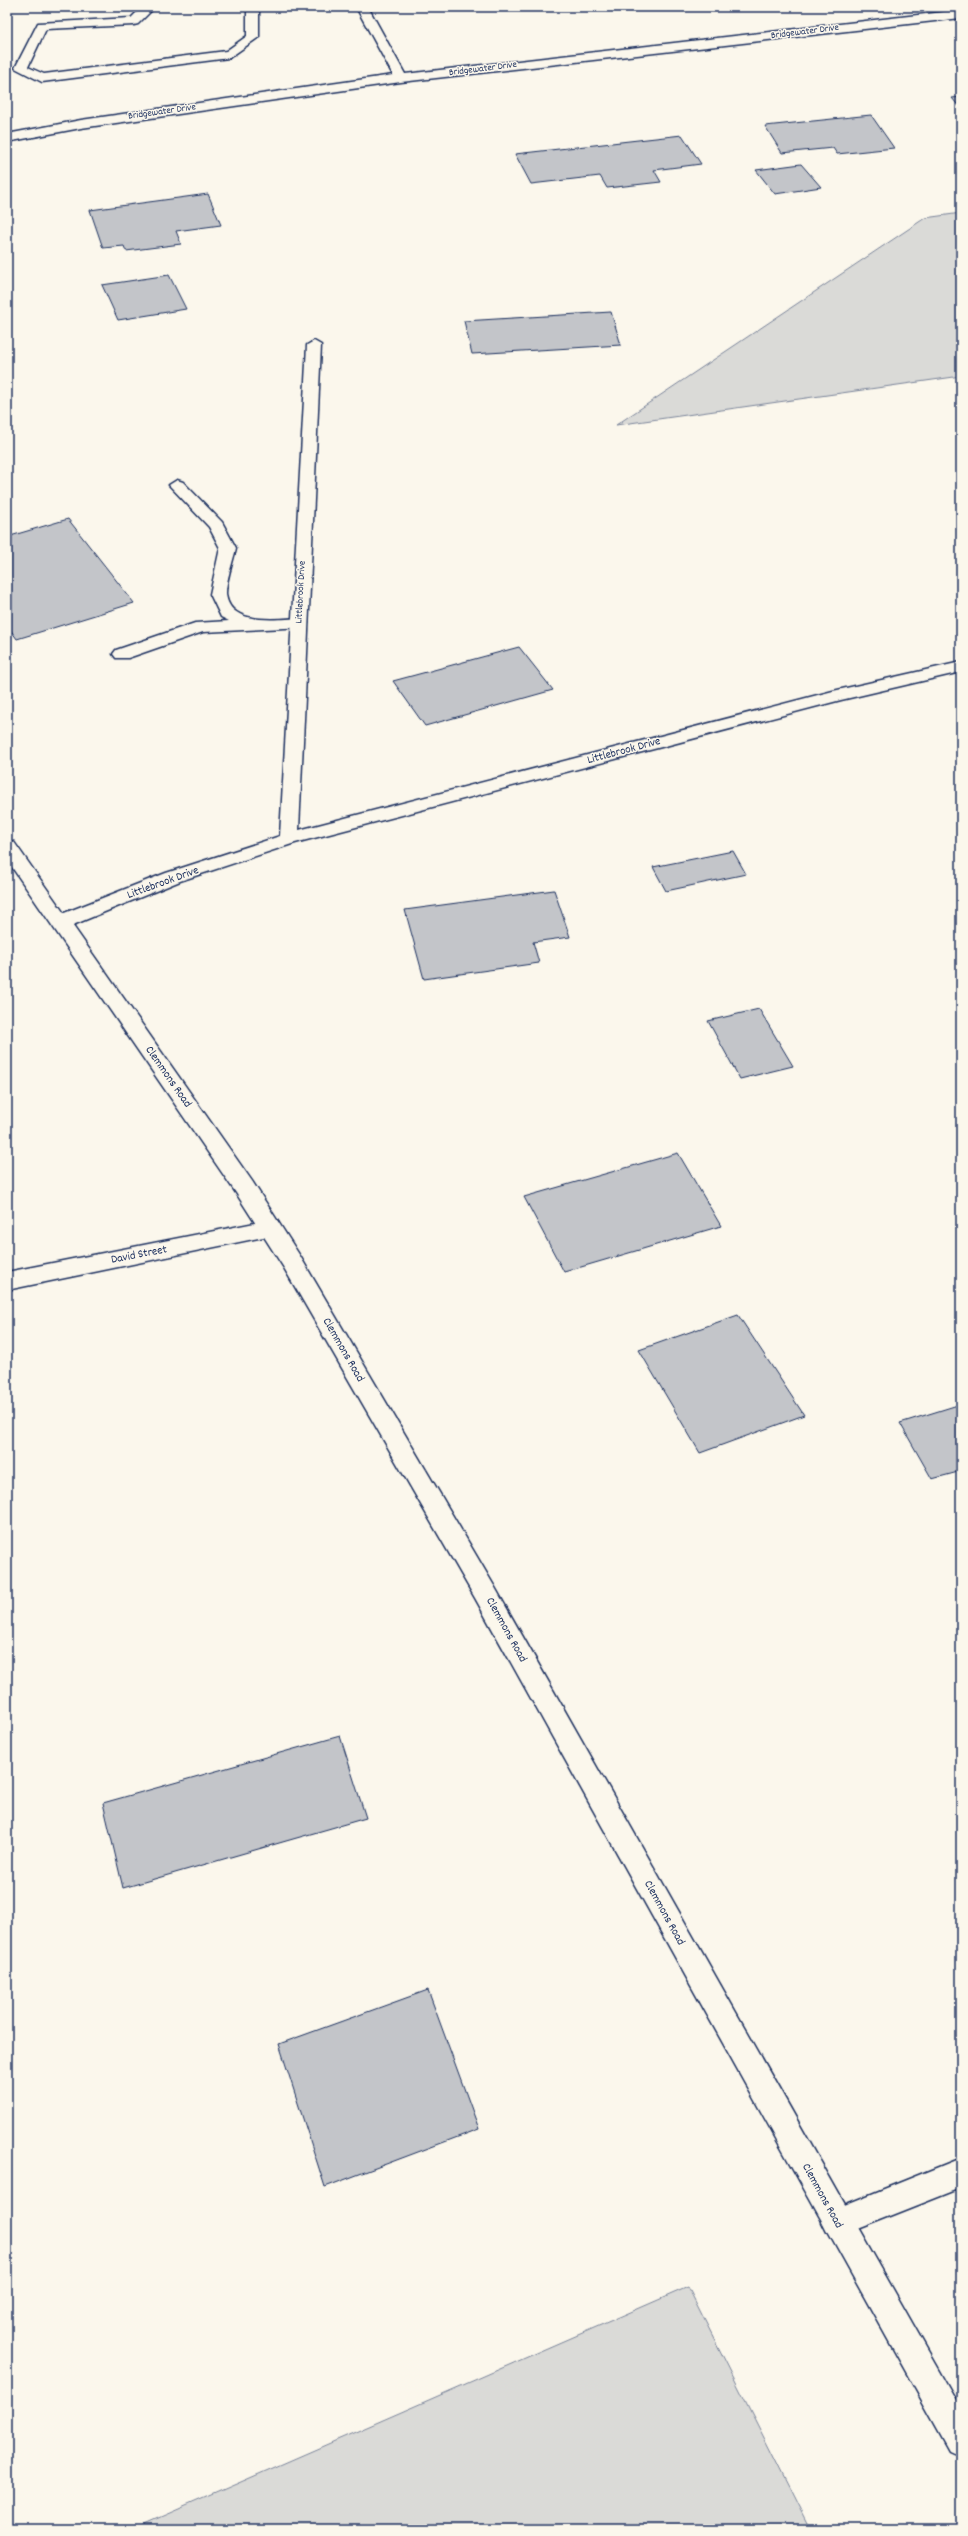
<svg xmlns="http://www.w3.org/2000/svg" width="968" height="2536" font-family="Dekko,sans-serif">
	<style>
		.green { fill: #dadad7; stroke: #7a849a }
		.building { fill: #c3c5c9; stroke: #1b2f5e }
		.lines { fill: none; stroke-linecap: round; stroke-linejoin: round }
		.service-casing { stroke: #1b2f5e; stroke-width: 3 }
		.minor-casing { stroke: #1b2f5e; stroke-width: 3 }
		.primary-casing { stroke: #1b2f5e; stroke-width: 3 }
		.service { fill: #fbf7ec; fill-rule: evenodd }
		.minor { fill: #fbf7ec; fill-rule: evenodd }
		.primary { fill: #fbf7ec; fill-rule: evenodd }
		.labels { text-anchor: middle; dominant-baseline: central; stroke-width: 3; stroke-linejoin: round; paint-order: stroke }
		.far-street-label { font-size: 10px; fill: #1b2f5e; stroke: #fbf7ec }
		.street-label { font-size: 12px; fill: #1b2f5e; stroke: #fbf7ec }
	</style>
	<rect width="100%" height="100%" fill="#fbf7ec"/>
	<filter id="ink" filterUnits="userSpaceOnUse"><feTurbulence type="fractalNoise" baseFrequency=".025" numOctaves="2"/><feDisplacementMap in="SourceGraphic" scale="8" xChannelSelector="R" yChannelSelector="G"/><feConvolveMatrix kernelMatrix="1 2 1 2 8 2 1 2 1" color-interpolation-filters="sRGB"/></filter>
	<g filter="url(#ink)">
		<g class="green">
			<polygon points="961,213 961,376 616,425 925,218"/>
			<polygon points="688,2287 810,2529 133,2529"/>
		</g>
		<g class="building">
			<polygon points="961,97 961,109 952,98"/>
			<polygon points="871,115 894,148 837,154 833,148 782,153 765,126"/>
			<polygon points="682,135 701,164 654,170 661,182 607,188 600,176 531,184 515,154"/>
			<polygon points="801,164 821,187 775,194 756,170"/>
			<polygon points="208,194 221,225 176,231 181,244 126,251 124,246 103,248 90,210"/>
			<polygon points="169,275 186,309 118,320 102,285"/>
			<polygon points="611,312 621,345 472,354 464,321"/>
			<polygon points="68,519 134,603 17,639 7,625 7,537"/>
			<polygon points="519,647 553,690 425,726 393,681"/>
			<polygon points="733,851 746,874 666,891 653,867"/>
			<polygon points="554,890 570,937 533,942 539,963 424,979 405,910"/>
			<polygon points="759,1009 793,1066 740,1079 708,1021"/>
			<polygon points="678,1153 721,1226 564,1272 524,1197"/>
			<polygon points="738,1315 804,1415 700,1453 639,1350"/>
			<polygon points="961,1404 961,1477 958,1472 932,1479 900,1423"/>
			<polygon points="340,1736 366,1818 123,1888 103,1803"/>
			<polygon points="428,1990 479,2129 325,2187 279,2044"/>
		</g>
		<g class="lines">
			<g class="service-casing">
				<g id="service">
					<polygon points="142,7 155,7 138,24 134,25 46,29 28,67 44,74 226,51 247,36 247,7 259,7 259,37 229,58 42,82 15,68 38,23 131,18"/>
					<path d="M 177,480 L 183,482 L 222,522 L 236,548 C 233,562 226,580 226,593 C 228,627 279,619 300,618 L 306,619 L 308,623 L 306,627 L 203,632 L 128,658 L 116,658 L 113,654 L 116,650 L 195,623 L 229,621 L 221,617 L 210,594 L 220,548 L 209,527 L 169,485 Z"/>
					<polygon points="961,2158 961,2188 837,2237 827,2232 822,2222 827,2212"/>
				</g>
			</g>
			<g class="minor-casing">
				<g id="minor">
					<polygon points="356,7 368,7 405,74 961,10 961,18 401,82 81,128 7,142 7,134 81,120 393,75"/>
					<polygon points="314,341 321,345 299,830 833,691 961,662 961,672 841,700 295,843 180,881 68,927 61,928 54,927 51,922 54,917 166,873 280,836 307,345"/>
					<polygon points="270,1220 278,1222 281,1228 278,1234 7,1290 7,1272"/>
				</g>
			</g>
			<g class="primary-casing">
				<polygon id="primary" points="7,840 14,842 252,1181 300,1256 493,1584 961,2409 961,2456 950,2451 475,1598 284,1268 236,1193 7,860"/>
			</g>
			<use href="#service" class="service"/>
			<use href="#minor" class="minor"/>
			<use href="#primary" class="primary"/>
		</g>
	</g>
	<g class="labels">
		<g class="far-street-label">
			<text transform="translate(805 32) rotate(-7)">Bridgewater Drive</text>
			<text transform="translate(483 69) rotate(-7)">Bridgewater Drive</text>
			<text transform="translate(162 112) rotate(-8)">Bridgewater Drive</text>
			<text transform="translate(301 592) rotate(-87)">Littlebrook Drive</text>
		</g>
		<g class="street-label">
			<text transform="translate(624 751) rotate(-15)">Littlebrook Drive</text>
			<text transform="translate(163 883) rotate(-20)">Littlebrook Drive</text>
			<text transform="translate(168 1077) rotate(55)">Clemmons Road</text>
			<text transform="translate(139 1255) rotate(-11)">David Street</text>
			<text transform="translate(343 1350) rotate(60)">Clemmons Road</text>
			<text transform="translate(506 1630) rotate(61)">Clemmons Road</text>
			<text transform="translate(664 1913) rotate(61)">Clemmons Road</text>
			<text transform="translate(822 2196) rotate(61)">Clemmons Road</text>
		</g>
	</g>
	<rect width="968" height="2536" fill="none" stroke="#fbf7ec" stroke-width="24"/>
	<rect x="12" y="12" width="944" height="2512" fill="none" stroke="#1b2f5e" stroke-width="1.5" filter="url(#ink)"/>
</svg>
